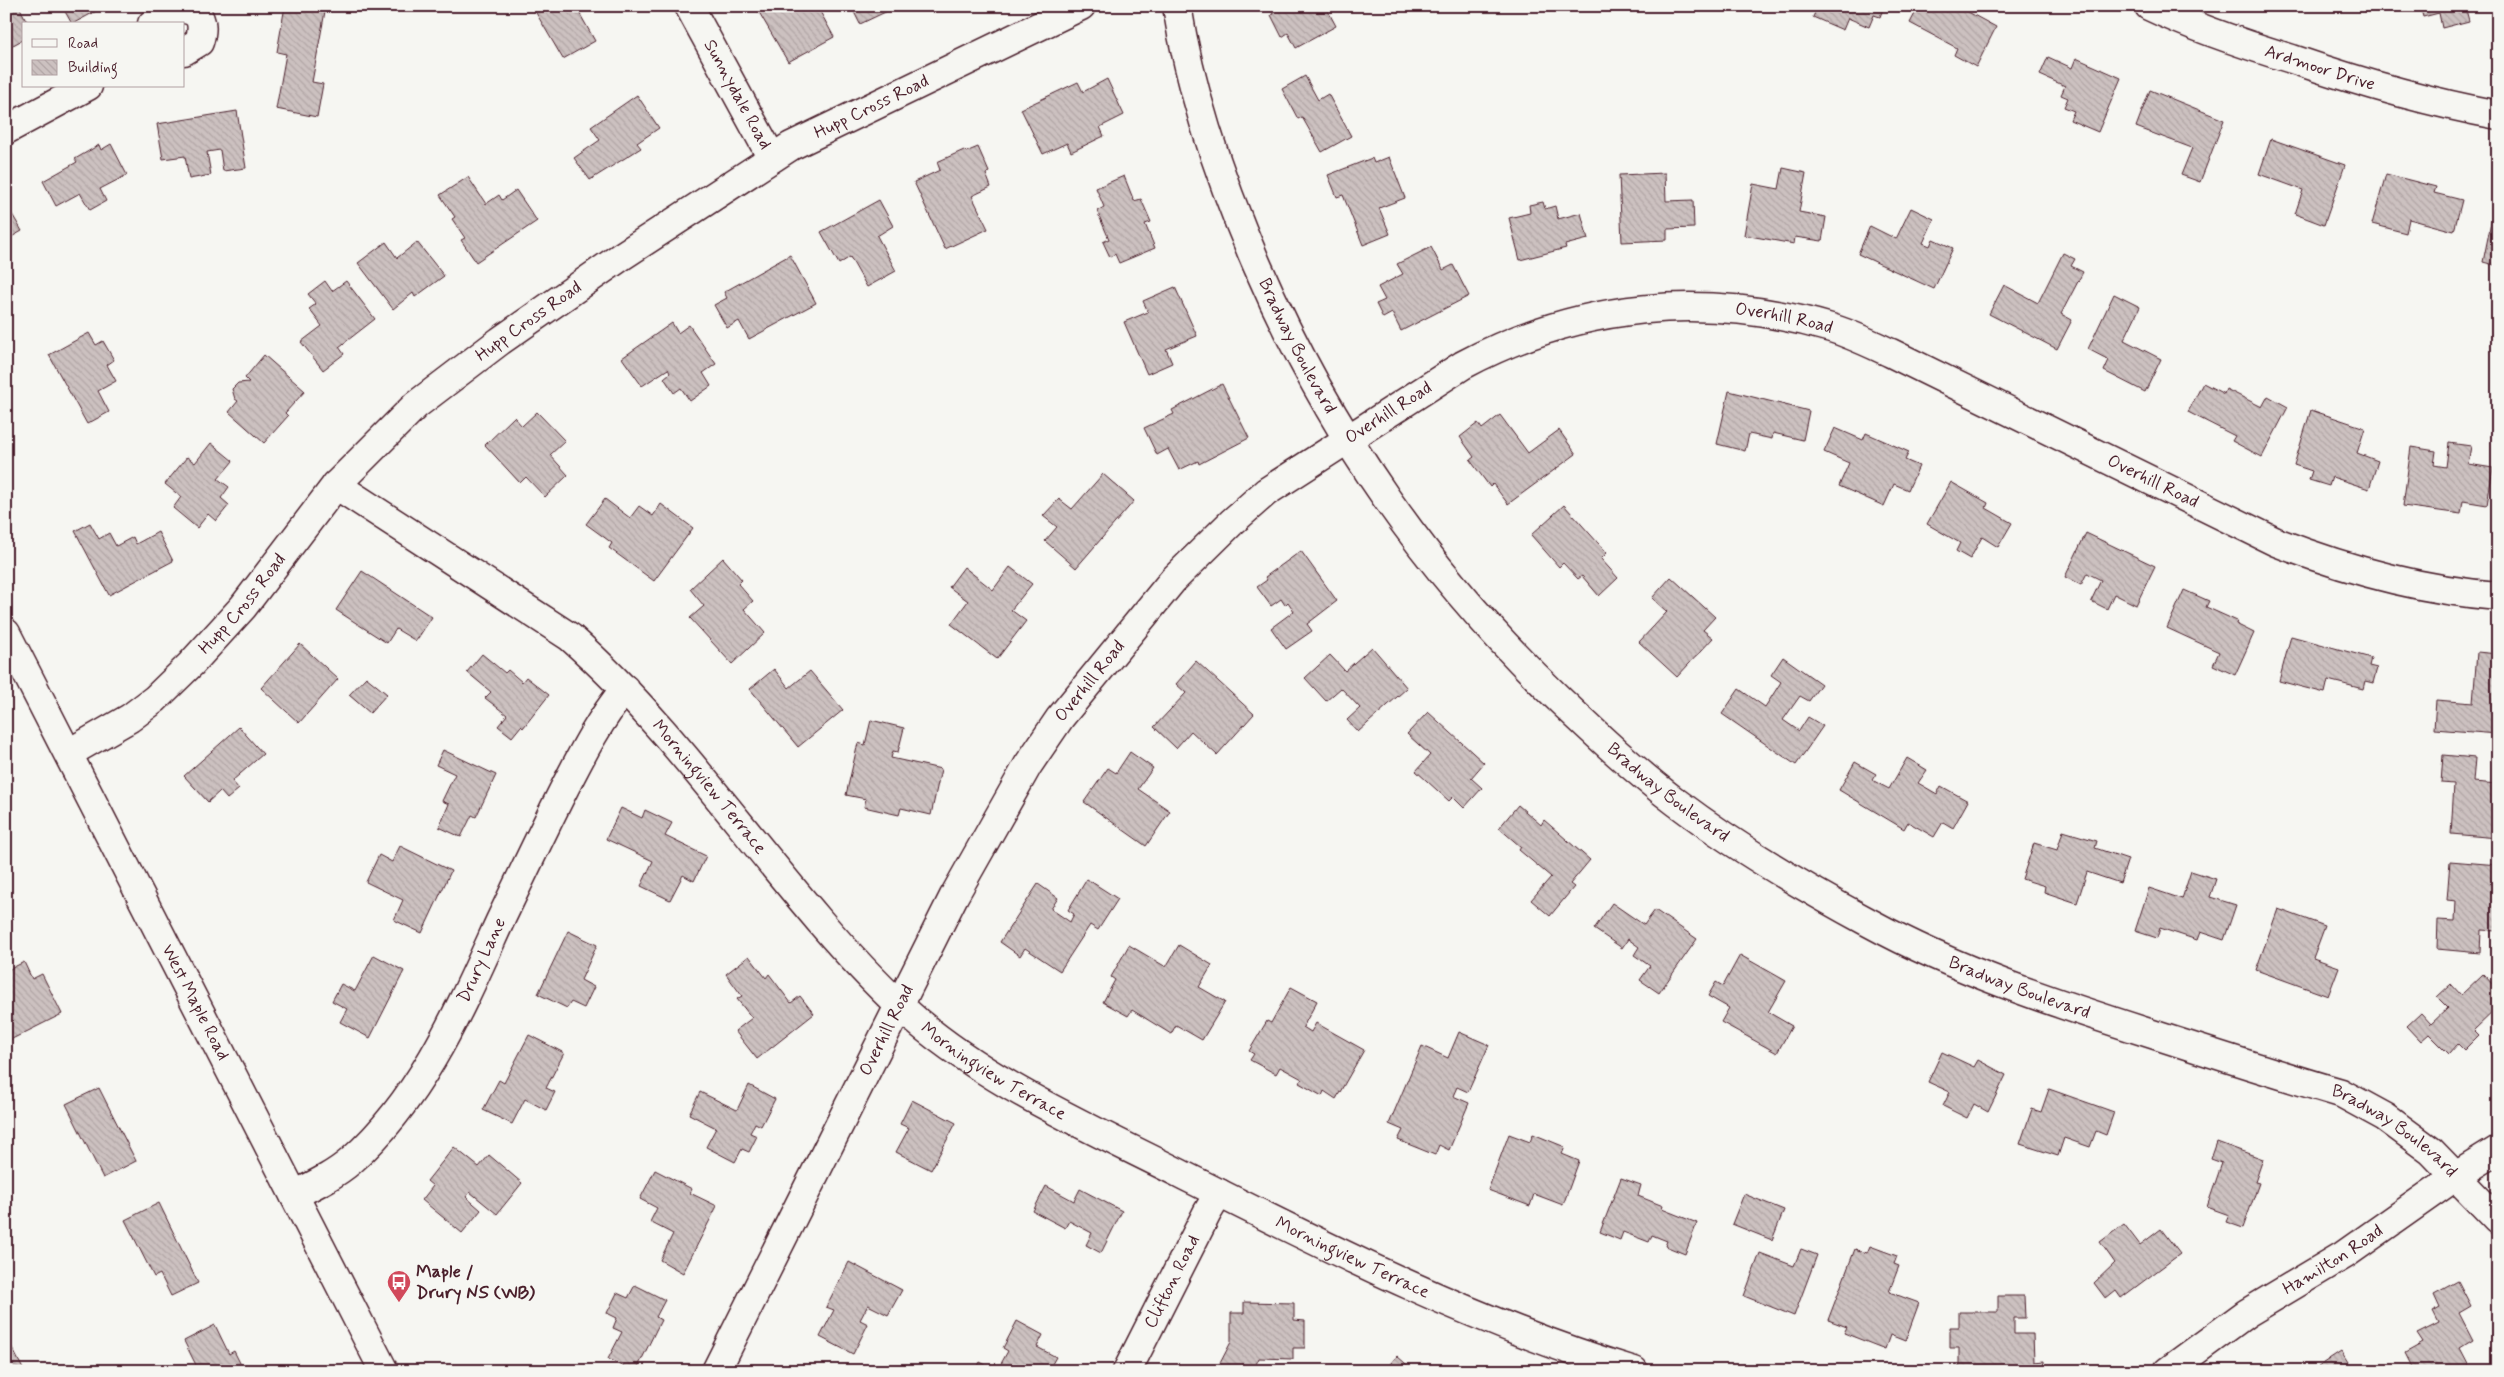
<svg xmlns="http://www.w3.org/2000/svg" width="2504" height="1377" font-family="Mynerve,sans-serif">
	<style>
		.building { fill: url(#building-back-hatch); stroke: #4a1f2b }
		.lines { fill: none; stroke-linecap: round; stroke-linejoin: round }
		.street-casing { stroke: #4a1f2b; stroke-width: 31 }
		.secondary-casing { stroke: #4a1f2b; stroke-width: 31 }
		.street { stroke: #f6f6f2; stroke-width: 28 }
		.secondary { stroke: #f6f6f2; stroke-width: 28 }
		.labels { text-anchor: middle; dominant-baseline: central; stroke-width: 5; stroke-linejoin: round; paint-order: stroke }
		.street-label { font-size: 18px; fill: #4a1f2b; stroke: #f6f6f2 }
		.poi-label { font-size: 18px; font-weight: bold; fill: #4a1f2b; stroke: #f6f6f2; text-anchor: start }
	</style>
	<defs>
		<pattern id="building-back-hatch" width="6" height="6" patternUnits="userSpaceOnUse" patternTransform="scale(1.25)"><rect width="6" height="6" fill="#ccc1c0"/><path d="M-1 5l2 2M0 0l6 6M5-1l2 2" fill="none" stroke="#b1a5a5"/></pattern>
	</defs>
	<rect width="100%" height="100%" fill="#f6f6f2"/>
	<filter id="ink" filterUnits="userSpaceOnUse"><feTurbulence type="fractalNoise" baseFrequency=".02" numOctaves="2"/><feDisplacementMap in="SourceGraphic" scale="10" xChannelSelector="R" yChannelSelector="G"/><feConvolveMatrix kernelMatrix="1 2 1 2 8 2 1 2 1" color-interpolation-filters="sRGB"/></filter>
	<g filter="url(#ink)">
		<g class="building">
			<polygon points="6,6 19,6 28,24 24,24 24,39 6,49"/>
			<polygon points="62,6 98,6 100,9 72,24"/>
			<polygon points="285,6 326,6 312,82 323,84 317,117 276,109 286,54 277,52"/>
			<polygon points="532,6 578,6 576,7 595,41 563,59"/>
			<polygon points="789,6 790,8 794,6 817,6 834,37 788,62 756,7"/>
			<polygon points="851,6 898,6 860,24"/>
			<polygon points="1269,6 1337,6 1328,11 1336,26 1296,48 1288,33 1282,37 1271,15 1273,14"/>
			<polygon points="1818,6 1884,6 1880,17 1874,15 1869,27 1848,18 1843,30 1813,17"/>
			<polygon points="1919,6 1937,6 1947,12 1950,6 1957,6 1996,27 1976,67 1954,55 1957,48 1910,23"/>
			<polygon points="2420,6 2465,6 2469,21 2442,28 2439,13 2423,17"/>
			<polygon points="2048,57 2072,68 2076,58 2121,78 2098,132 2070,120 2074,111 2064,107 2068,98 2061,95 2065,86 2040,75"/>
			<polygon points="1305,76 1318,100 1328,94 1351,136 1322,152 1302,117 1298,119 1282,89"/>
			<polygon points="1107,79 1124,115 1100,127 1104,136 1071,152 1067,143 1043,154 1021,109 1078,82 1083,92"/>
			<polygon points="2150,90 2224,120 2200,182 2181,175 2192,148 2136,127"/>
			<polygon points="637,95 659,128 637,143 641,148 590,180 574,158 600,140 591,127"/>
			<polygon points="237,111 246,168 223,171 220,150 207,152 211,175 189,179 185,156 163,159 157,124"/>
			<polygon points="2271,139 2345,165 2324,225 2295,214 2303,190 2259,174"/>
			<polygon points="111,144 127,175 100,189 106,201 90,210 80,193 56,206 43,181 77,162 75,159 99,145 101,150"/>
			<polygon points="978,147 989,172 986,174 991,187 972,196 988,229 945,249 914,182 940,170 937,162 964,150 966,152"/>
			<polygon points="1389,157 1405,198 1379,208 1390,234 1363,245 1343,195 1337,197 1328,175 1372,158 1374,163"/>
			<polygon points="1783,168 1806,173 1799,212 1826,217 1822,241 1795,237 1794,244 1744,235 1753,184 1779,189"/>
			<polygon points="1665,173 1666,201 1693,200 1694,228 1667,229 1667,240 1622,242 1619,175"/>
			<polygon points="2386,174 2436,187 2434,193 2462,200 2454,231 2409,219 2406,233 2372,224"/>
			<polygon points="1124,176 1134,201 1141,199 1151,222 1145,224 1155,248 1119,263 1115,254 1110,257 1103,242 1109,239 1097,211 1104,207 1096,188"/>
			<polygon points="468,177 486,204 499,195 502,200 516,190 537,221 476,262 461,240 465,238 452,219 455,217 440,195"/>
			<polygon points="879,200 893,226 877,236 896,271 867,287 850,257 839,264 821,232"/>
			<polygon points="1543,202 1545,209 1555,206 1558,219 1581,213 1588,239 1565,245 1566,248 1520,260 1509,218 1530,213 1529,205"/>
			<polygon points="2495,203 2498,203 2498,266 2483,262"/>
			<polygon points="6,204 22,231 6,240"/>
			<polygon points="1911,208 1934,219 1923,243 1930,246 1933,239 1953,248 1934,289 1858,254 1870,226 1896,239"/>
			<polygon points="386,242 397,258 417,242 444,276 415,297 413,293 393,309 358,263"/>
			<polygon points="1431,247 1443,270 1453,265 1469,296 1401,331 1392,313 1383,318 1376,304 1385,300 1378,287 1403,274 1397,264"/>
			<polygon points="2063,253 2075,259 2071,266 2083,272 2061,314 2072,320 2057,349 1989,314 2004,285 2038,303"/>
			<polygon points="790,255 816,303 749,339 739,321 727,328 714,305 727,298 724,292"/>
			<polygon points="325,281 332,291 346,281 375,319 339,347 344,354 323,370 301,342 322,326 309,309 316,304 308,294"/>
			<polygon points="1175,287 1197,336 1166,349 1172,363 1147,374 1124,322 1148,312 1143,301"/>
			<polygon points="2114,294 2140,307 2124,340 2161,359 2145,392 2104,371 2109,360 2088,349"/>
			<polygon points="672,323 678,333 689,325 716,364 703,373 711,386 690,401 681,388 674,393 664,378 670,373 668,369 642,386 622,358"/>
			<polygon points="89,333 96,345 103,341 114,360 107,365 116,381 98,391 109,412 87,424 49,355"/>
			<polygon points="264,355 305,391 285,413 288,416 264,443 229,412 238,401 235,399 232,389 238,383 249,382 245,378"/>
			<polygon points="2203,383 2224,394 2226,389 2262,407 2268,396 2288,407 2262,457 2232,441 2235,436 2188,412"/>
			<polygon points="1222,384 1249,438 1199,464 1198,461 1179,470 1168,449 1157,455 1144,428 1174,414 1172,410"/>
			<polygon points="1729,391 1809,411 1803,440 1773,433 1772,439 1749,434 1745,451 1717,444"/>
			<polygon points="2311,410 2365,428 2357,453 2378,461 2369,489 2332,477 2329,486 2309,480 2312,471 2294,465"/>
			<polygon points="537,412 565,441 550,455 568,475 545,497 526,477 520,483 485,445 514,417 522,426"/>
			<polygon points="1500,415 1528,453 1559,430 1576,454 1508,504 1493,484 1490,487 1470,460 1474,457 1460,437 1478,423 1482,429"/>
			<polygon points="1835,428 1863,440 1866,433 1909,452 1905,460 1919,466 1908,490 1894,484 1884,506 1839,486 1849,463 1824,452"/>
			<polygon points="211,443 233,461 218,479 229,487 221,498 229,505 216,521 208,514 197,528 173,508 181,497 165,484 187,457 195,463"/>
			<polygon points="2449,443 2471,446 2468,464 2493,468 2487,505 2463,501 2461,514 2403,506 2411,447 2436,451 2434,465 2446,467"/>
			<polygon points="1103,474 1134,501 1076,568 1045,541 1057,527 1043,516 1059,499 1072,509"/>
			<polygon points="1951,482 1988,503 1986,508 2012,523 1998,547 1982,537 1970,559 1956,551 1960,543 1927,524"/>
			<polygon points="605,499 630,518 639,506 653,516 661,504 693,528 654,581 609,548 612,543 586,524"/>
			<polygon points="1564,505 1607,553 1601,559 1618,578 1599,596 1582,576 1578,579 1563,563 1559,567 1531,535"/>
			<polygon points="90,523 99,539 109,533 116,546 133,537 136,544 158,532 173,561 109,595 75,531"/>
			<polygon points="2086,533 2155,566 2136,605 2114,594 2107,609 2091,601 2101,580 2087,573 2081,585 2065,577"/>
			<polygon points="1301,551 1337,601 1307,624 1312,631 1286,649 1271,628 1294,611 1288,602 1285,605 1281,599 1271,606 1257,587 1267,580 1265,577"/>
			<polygon points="723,558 742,580 738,584 753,601 744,609 765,633 732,664 690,618 704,606 690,589"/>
			<polygon points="964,567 993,590 1010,567 1032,584 1011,610 1026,621 997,659 951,624 968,601 949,587"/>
			<polygon points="362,571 432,617 416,641 396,629 387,643 336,610"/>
			<polygon points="1671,577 1715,617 1703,630 1713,638 1677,677 1639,642 1667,612 1652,598"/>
			<polygon points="2184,590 2209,601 2206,607 2237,621 2236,624 2254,633 2235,675 2213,665 2219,652 2167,628"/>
			<polygon points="2291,636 2371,658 2369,666 2377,668 2373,683 2365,681 2363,689 2328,680 2325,693 2279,681"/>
			<polygon points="300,644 338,679 299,723 261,688"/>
			<polygon points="1372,647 1407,688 1358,732 1347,720 1360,708 1341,688 1326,701 1305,678 1330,655 1345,671"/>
			<polygon points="2477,652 2498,654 2498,734 2434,729 2436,700 2473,703"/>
			<polygon points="482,654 505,673 508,670 522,682 526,677 549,695 523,728 521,726 512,737 498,726 507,715 485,698 491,692 467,672"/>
			<polygon points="1783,657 1821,684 1809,701 1800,696 1783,720 1799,731 1808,717 1823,726 1796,765 1722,714 1739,689 1765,707 1781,682 1771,675"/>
			<polygon points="1196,661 1254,714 1217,755 1191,731 1176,748 1154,727 1186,693 1176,684"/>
			<polygon points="774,669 789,688 810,671 843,710 798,747 750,689"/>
			<polygon points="366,677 387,694 370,713 349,695"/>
			<polygon points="1428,712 1484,763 1471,778 1482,788 1464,808 1453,797 1449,801 1416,771 1430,755 1407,734"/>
			<polygon points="871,720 904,728 898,752 893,751 891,758 941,769 931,815 901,808 899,815 864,807 866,799 846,795 858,743 865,745"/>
			<polygon points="239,727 263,754 232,781 239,789 227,799 220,791 208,802 184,776"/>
			<polygon points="443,750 496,775 476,817 472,815 461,837 439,827 449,804 442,801 455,774 436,765"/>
			<polygon points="1130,752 1153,768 1138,789 1170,811 1146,846 1084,802 1108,768 1116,773"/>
			<polygon points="2443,755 2475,758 2473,782 2498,784 2498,838 2451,834 2454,784 2441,783"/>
			<polygon points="1907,758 1927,770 1918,783 1937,794 1941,786 1968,801 1953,828 1943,822 1934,837 1908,822 1904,829 1839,790 1855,762 1876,774 1872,780 1889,789"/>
			<polygon points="1518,805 1541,825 1544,820 1590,860 1570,884 1574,887 1550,916 1531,900 1551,877 1519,850 1521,847 1499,828"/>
			<polygon points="621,808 642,818 645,810 672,823 665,836 706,856 694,881 683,875 670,900 641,886 653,861 606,839"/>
			<polygon points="2063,831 2097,841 2095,848 2128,859 2120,883 2087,872 2077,903 2044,892 2045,886 2022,879 2034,843 2057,850"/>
			<polygon points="400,846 451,871 422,933 394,920 403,900 366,882 379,855 392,862"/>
			<polygon points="2450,861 2498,865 2496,931 2481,930 2480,953 2437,949 2438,920 2455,921 2456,901 2447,900"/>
			<polygon points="2191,871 2216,879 2210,897 2236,905 2224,940 2200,932 2197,940 2160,928 2157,938 2135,931 2149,888 2182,899"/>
			<polygon points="1087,879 1118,899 1098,930 1090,925 1060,971 1025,948 1020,956 1000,942 1038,884 1058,898 1051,909 1070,922 1074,914 1068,910"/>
			<polygon points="1612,903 1644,925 1655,910 1697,939 1659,993 1640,980 1650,966 1634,955 1639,947 1628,939 1622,948 1594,929"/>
			<polygon points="2278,909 2325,926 2313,958 2339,967 2328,996 2256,970"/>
			<polygon points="568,931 597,945 581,980 594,987 584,1008 571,1002 567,1008 538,994"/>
			<polygon points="1129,945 1166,967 1179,945 1212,965 1199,987 1225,1002 1202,1040 1176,1025 1171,1034 1132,1010 1128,1016 1103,1002 1115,980 1111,977"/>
			<polygon points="374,955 404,971 370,1038 340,1022 347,1009 332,1001 341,984 355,991"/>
			<polygon points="1740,955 1786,981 1768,1012 1792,1026 1777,1053 1721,1022 1729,1008 1708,996 1716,982 1723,986"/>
			<polygon points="749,956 766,978 769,974 791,1003 800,996 814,1014 757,1059 735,1031 752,1018 737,999 742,996 726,974"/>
			<polygon points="24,962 32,979 42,974 62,1014 6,1042 6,971"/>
			<polygon points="2483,974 2498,990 2498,1007 2474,1030 2479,1035 2464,1050 2458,1044 2449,1054 2429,1034 2421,1041 2407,1026 2421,1013 2431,1024 2448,1008 2437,997 2451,984 2461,995"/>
			<polygon points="1291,987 1317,1001 1303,1027 1311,1032 1316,1023 1364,1050 1336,1099 1324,1091 1322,1096 1299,1083 1302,1079 1280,1067 1276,1074 1250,1060 1254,1054 1249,1051 1267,1021 1271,1023"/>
			<polygon points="1459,1032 1489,1045 1468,1092 1457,1087 1453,1096 1469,1103 1449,1150 1439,1145 1435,1155 1398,1140 1403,1130 1389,1124 1422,1046 1448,1058"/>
			<polygon points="529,1035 564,1053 546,1088 555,1092 546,1110 525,1099 512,1124 483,1110 499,1080 504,1083"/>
			<polygon points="1942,1052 1974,1067 1978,1060 2006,1075 1988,1112 1974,1104 1967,1118 1943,1106 1950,1092 1928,1082"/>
			<polygon points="749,1085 775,1099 761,1126 755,1123 750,1133 757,1136 749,1152 742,1149 735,1162 706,1147 716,1128 689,1114 700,1092 737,1110"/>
			<polygon points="99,1088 136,1161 103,1178 66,1104"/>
			<polygon points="2049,1089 2114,1112 2106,1135 2096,1131 2090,1147 2064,1138 2058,1156 2020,1144 2032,1109 2041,1112"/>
			<polygon points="912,1100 956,1123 931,1170 896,1152 909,1128 900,1124"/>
			<polygon points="1509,1134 1530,1142 1533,1134 1565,1147 1562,1154 1579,1161 1563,1205 1534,1194 1530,1206 1488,1190"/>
			<polygon points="2217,1142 2263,1159 2255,1182 2259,1183 2243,1228 2226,1222 2229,1215 2207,1207 2222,1163 2211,1159"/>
			<polygon points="454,1147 479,1167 489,1155 522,1183 497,1214 470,1192 466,1197 481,1210 462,1233 422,1200 433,1186 427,1181"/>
			<polygon points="655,1170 692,1189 690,1193 717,1206 683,1273 660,1260 673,1234 650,1222 657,1208 640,1199"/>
			<polygon points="1621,1178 1641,1185 1638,1196 1663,1206 1662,1209 1697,1223 1685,1254 1665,1246 1667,1241 1652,1235 1649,1242 1623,1232 1620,1240 1600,1232"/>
			<polygon points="1046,1186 1074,1201 1080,1189 1122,1211 1101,1253 1086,1245 1092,1233 1069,1221 1065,1228 1033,1211"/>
			<polygon points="1744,1194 1784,1210 1772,1240 1732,1224"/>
			<polygon points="159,1203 198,1283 171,1296 160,1274 154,1277 125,1220"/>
			<polygon points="2124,1224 2140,1245 2161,1229 2180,1254 2121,1298 2116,1291 2106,1299 2094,1283 2115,1263 2100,1242"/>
			<polygon points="1870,1246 1897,1256 1894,1264 1899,1266 1889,1292 1919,1303 1905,1341 1890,1335 1885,1349 1844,1333 1847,1327 1828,1320 1855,1249 1867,1253"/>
			<polygon points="1801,1249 1817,1255 1794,1316 1744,1296 1760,1253 1794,1266"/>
			<polygon points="849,1262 902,1290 888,1315 868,1305 860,1320 868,1324 853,1354 820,1337 834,1310 826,1307"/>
			<polygon points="2458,1281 2471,1306 2459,1313 2473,1340 2460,1348 2472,1371 2414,1371 2405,1353 2423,1343 2417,1334 2439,1323 2433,1311 2440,1307 2434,1294"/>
			<polygon points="635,1285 665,1300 656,1317 661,1320 636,1371 633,1371 608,1359 622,1332 613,1328 617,1318 607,1313 617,1293 628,1298"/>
			<polygon points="1998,1296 2024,1296 2025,1318 2014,1318 2014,1334 2033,1334 2034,1362 2044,1361 2044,1371 1959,1371 1959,1348 1950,1348 1950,1327 1959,1327 1959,1312 1998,1312"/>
			<polygon points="1244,1302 1294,1303 1294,1320 1305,1321 1305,1348 1293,1348 1293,1359 1259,1358 1253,1371 1216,1371 1231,1342 1231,1313 1244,1313"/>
			<polygon points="1017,1321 1043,1335 1037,1347 1056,1357 1048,1371 975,1371 980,1362 997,1371 1008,1351 1003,1348"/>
			<polygon points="215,1325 229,1354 234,1351 244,1371 199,1371 184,1341"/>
			<polygon points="6,1336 24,1371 6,1371"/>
			<polygon points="2341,1352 2353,1371 2312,1371"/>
			<polygon points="1397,1356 1414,1371 1384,1371"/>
		</g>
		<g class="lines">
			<g class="street-casing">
				<g id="street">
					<path id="s1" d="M 689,6 L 772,158"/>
					<path id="s2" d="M 1177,6 C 1191,96 1221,182 1257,265 C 1330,433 1429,575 1561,701 C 1598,736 1635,771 1676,802 C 1737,848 1803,887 1870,923 C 1958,971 2052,1002 2146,1032 C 2211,1053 2276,1074 2341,1093 L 2385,1117 L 2431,1151 L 2498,1220"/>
					<path id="s3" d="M 2149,6 C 2195,28 2243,44 2292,59 C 2359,82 2428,102 2498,115"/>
					<path d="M 152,24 C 173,1 212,3 199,42 L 184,51"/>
					<polyline points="6,130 88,86"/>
					<path id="s4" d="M 336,485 L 570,637 C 694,746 780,893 901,1007 C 977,1078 1086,1126 1179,1173 C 1326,1247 1475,1323 1634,1371"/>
					<path id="s5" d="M 69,753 L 130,718 L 155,699 L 191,664 L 243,607 L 336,485 L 416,405 L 500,341 L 622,256 L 791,146 L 1081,6"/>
					<path id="s6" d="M 294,1195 C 314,1185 335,1175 352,1160 C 423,1097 461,1006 500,921 C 520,879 540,837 561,795 C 580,758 598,721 625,689"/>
					<path id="s7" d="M 716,1371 L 954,896 L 1028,765 L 1060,718 L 1173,580 L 1232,522 L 1266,492 L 1463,365 C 1579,303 1705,291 1831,328 C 1851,334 1871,344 1891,353 L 2276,542 C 2348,570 2420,590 2498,596"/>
					<path id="s8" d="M 1127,1371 L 1207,1213 L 1219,1193"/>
					<path id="s9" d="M 2168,1371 L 2247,1313 L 2344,1255 L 2456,1176 L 2498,1150"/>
				</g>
			</g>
			<g class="secondary-casing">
				<g id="secondary">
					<path id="s10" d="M 6,633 L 384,1371"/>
				</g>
			</g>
			<use href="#street" class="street"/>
			<use href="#secondary" class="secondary"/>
		</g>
	</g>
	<defs>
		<g id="bus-pin" transform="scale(1.25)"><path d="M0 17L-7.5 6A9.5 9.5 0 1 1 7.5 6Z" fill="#d1495b" stroke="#f6f6f2"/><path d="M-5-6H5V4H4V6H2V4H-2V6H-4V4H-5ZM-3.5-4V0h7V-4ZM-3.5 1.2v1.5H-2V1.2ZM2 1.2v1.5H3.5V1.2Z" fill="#fff"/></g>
	</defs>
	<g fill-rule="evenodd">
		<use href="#bus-pin" x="399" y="1282"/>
	</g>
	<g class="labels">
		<g class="street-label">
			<text stroke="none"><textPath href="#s3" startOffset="182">Ardmoor Drive</textPath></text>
			<text stroke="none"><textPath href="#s1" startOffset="101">Sunnydale Road</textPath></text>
			<text stroke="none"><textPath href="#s5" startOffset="1041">Hupp Cross Road</textPath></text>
			<text stroke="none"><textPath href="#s7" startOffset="1611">Overhill Road</textPath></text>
			<text stroke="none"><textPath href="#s5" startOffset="636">Hupp Cross Road</textPath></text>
			<text stroke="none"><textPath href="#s2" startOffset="362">Bradway Boulevard</textPath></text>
			<text stroke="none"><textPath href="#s7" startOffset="1191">Overhill Road</textPath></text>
			<text stroke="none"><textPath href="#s7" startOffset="2016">Overhill Road</textPath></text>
			<text stroke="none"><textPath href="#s5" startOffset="231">Hupp Cross Road</textPath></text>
			<text stroke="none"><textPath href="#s7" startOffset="786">Overhill Road</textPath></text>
			<text stroke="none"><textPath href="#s4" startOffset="484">Morningview Terrace</textPath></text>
			<text stroke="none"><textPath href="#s2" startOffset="948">Bradway Boulevard</textPath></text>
			<text stroke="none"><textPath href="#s6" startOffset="308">Drury Lane</textPath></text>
			<text stroke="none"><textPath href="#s2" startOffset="1352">Bradway Boulevard</textPath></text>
			<text stroke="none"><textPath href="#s10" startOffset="415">West Maple Road</textPath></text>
			<text stroke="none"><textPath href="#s7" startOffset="381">Overhill Road</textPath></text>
			<text stroke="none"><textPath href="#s4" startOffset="889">Morningview Terrace</textPath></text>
			<text stroke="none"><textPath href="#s2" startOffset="1756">Bradway Boulevard</textPath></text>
			<text stroke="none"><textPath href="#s4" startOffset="1294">Morningview Terrace</textPath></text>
			<text stroke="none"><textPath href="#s9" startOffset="199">Hamilton Road</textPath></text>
			<text stroke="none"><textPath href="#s8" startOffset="100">Clifton Road</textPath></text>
		</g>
		<g class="poi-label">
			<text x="416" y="1272">Maple /<tspan x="416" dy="21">Drury NS (WB)</tspan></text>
		</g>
	</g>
	<rect width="2504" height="1377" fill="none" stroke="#f6f6f2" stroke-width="25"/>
	<rect x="12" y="12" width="2479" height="1352" fill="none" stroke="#4a1f2b" stroke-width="2" filter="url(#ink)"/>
	<rect x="22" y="22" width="162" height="65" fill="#f6f6f2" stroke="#b1a0a2"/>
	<rect x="32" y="39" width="25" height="8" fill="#f6f6f2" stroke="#b1a0a2"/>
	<text x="68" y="48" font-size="15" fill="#4a1f2b">Road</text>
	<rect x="32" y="60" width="25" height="15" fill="url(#building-back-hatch)" stroke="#b1a0a2"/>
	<text x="68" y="72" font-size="15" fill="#4a1f2b">Building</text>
</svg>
